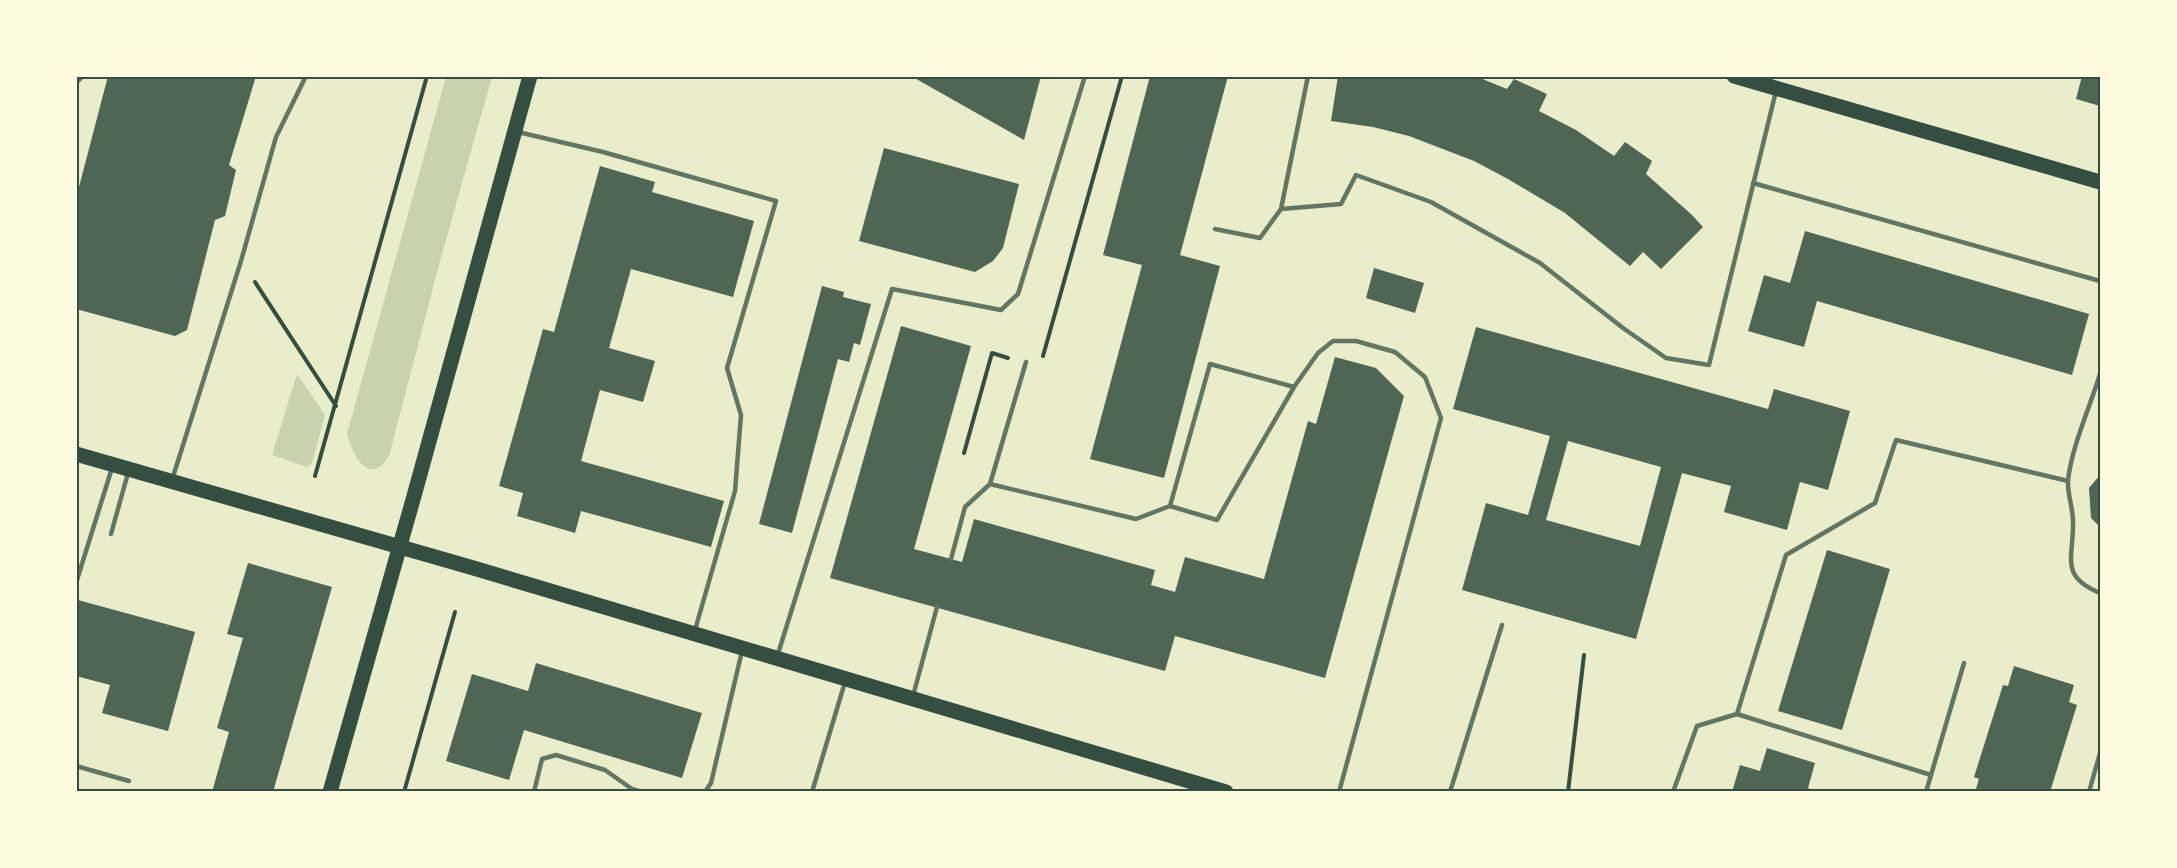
<svg xmlns="http://www.w3.org/2000/svg" width="2177" height="868" font-family="Raleway,sans-serif">
	<style>
		.green { fill: #cad2ad }
		.building { fill: #4f6655; fill-rule: evenodd }
		.lines { fill: none; stroke-linecap: round; stroke-linejoin: round }
		.path { stroke: #344e41; stroke-width: 4 }
		.service { stroke: #617663; stroke-width: 4.5 }
		.primary { stroke: #344e41; stroke-width: 15 }
		.neatline { fill: none; stroke: #344e41; stroke-width: 2 }
	</style>
	<rect width="100%" height="100%" fill="#e9edc9"/>
	<g class="green">
		<path d="M 446,77 L 492,77 L 441,257 L 389,456 C 370,488 352,455 347,434 Z"/>
		<polygon points="297,374 325,415 312,463 307,467 272,455"/>
	</g>
	<g class="building">
		<polygon points="108,76 256,76 229,165 236,170 225,216 215,220 187,330 175,336 76,309 76,187 79,187"/>
		<polygon points="911,76 1041,76 1024,140"/>
		<polygon points="1150,76 1228,76 1180,255 1220,266 1164,478 1090,459 1142,265 1103,255"/>
		<polygon points="1338,76 1475,76 1507,89 1514,79 1547,94 1539,111 1576,130 1614,156 1625,142 1652,161 1646,174 1692,215 1703,227 1661,269 1643,252 1630,266 1565,213 1508,179 1474,161 1409,136 1373,127 1331,121"/>
		<polygon points="2082,76 2100,76 2100,106 2076,99"/>
		<polygon points="884,148 1019,184 1003,248 993,261 975,272 859,241"/>
		<polygon points="600,166 655,182 652,192 754,221 733,297 631,269 609,348 655,361 643,402 600,390 581,461 724,501 711,547 581,511 575,533 517,516 523,493 499,486 543,329 554,332"/>
		<polygon points="1805,231 2089,314 2072,375 1817,301 1804,347 1748,331 1764,275 1790,283"/>
		<polygon points="1374,268 1424,283 1415,313 1366,298"/>
		<polygon points="822,286 844,292 843,297 871,304 860,345 854,343 849,362 838,359 792,533 759,524"/>
		<polygon points="901,326 971,346 914,549 962,562 974,519 1155,570 1151,585 1175,592 1185,557 1264,579 1308,421 1316,424 1335,357 1376,368 1404,396 1325,678 1175,636 1165,671 830,578"/>
		<path d="M 1476,327 L 1768,409 L 1774,389 L 1850,411 L 1828,490 L 1800,482 L 1787,530 L 1724,512 L 1731,486 L 1682,473 L 1636,639 L 1462,590 L 1486,503 L 1528,515 L 1550,436 L 1453,409 ZM 1568,441 L 1661,467 L 1640,546 L 1546,520 Z"/>
		<polygon points="2100,475 2100,527 2091,518 2089,488"/>
		<polygon points="1827,550 1890,569 1842,730 1778,711"/>
		<polygon points="248,563 332,587 273,792 212,792 229,732 217,728 243,638 227,634"/>
		<polygon points="78,600 195,632 168,731 102,713 110,685 76,676"/>
		<polygon points="536,663 702,713 682,778 524,730 509,780 446,761 472,674 528,691"/>
		<polygon points="2014,666 2074,685 2069,702 2077,705 2050,792 1975,792 1979,779 1974,777 2003,685 2008,686"/>
		<polygon points="1767,748 1815,763 1808,788 1816,792 1732,792 1740,765 1760,771"/>
	</g>
	<g class="lines">
		<g class="path">
			<polyline points="255,282 336,406"/>
			<polyline points="1043,356 1122,76"/>
			<polyline points="964,453 992,353 1008,358"/>
			<polyline points="315,476 427,76"/>
			<polyline points="404,792 455,612"/>
			<polyline points="1568,792 1584,655"/>
		</g>
		<g class="service">
			<polyline points="76,83 83,76"/>
			<polyline points="518,132 603,152 776,201 727,368 741,415 735,491 695,630"/>
			<polyline points="1753,183 2100,281"/>
			<polyline points="1281,209 1341,204 1356,175 1431,202 1540,263 1623,328 1666,358 1709,365 1776,91"/>
			<polyline points="1215,229 1260,238 1281,209 1308,76"/>
			<path d="M 2100,374 C 2090,407 2072,446 2068,480 C 2067,495 2074,510 2073,525 C 2073,560 2060,576 2100,593"/>
			<polyline points="172,480 241,261 276,137 306,76"/>
			<polyline points="990,484 1136,519 1170,506 1210,364 1294,387"/>
			<polyline points="1170,506 1217,520 1294,387 1318,353 1333,341 1356,341 1395,352 1425,377 1441,418 1339,792"/>
			<polyline points="111,534 128,473"/>
			<polyline points="951,559 965,507 990,484 1026,362"/>
			<polyline points="76,583 112,468"/>
			<polyline points="777,657 892,289 1001,310 1018,294 1085,76"/>
			<polyline points="913,696 937,607"/>
			<polyline points="1737,714 1931,775 1926,792"/>
			<polyline points="76,766 129,781"/>
			<polyline points="1931,775 1964,663"/>
			<polyline points="534,792 542,759 556,755 605,770 632,789 642,792"/>
			<polyline points="705,792 711,783 742,651"/>
			<polyline points="812,792 845,682"/>
			<polyline points="1450,792 1502,625"/>
			<polyline points="1673,792 1697,726 1737,714 1786,555 1875,503 1896,440 2068,481"/>
			<polyline points="2089,792 2100,753"/>
		</g>
		<g class="primary">
			<polyline points="1734,76 2100,182"/>
			<polyline points="76,454 470,567 1226,792"/>
			<polyline points="330,792 414,496 530,76"/>
		</g>
	</g>
	<rect width="2177" height="868" fill="none" stroke="#fefae0" stroke-width="156"/>
	<rect x="78" y="78" width="2021" height="712" class="neatline"/>
</svg>
